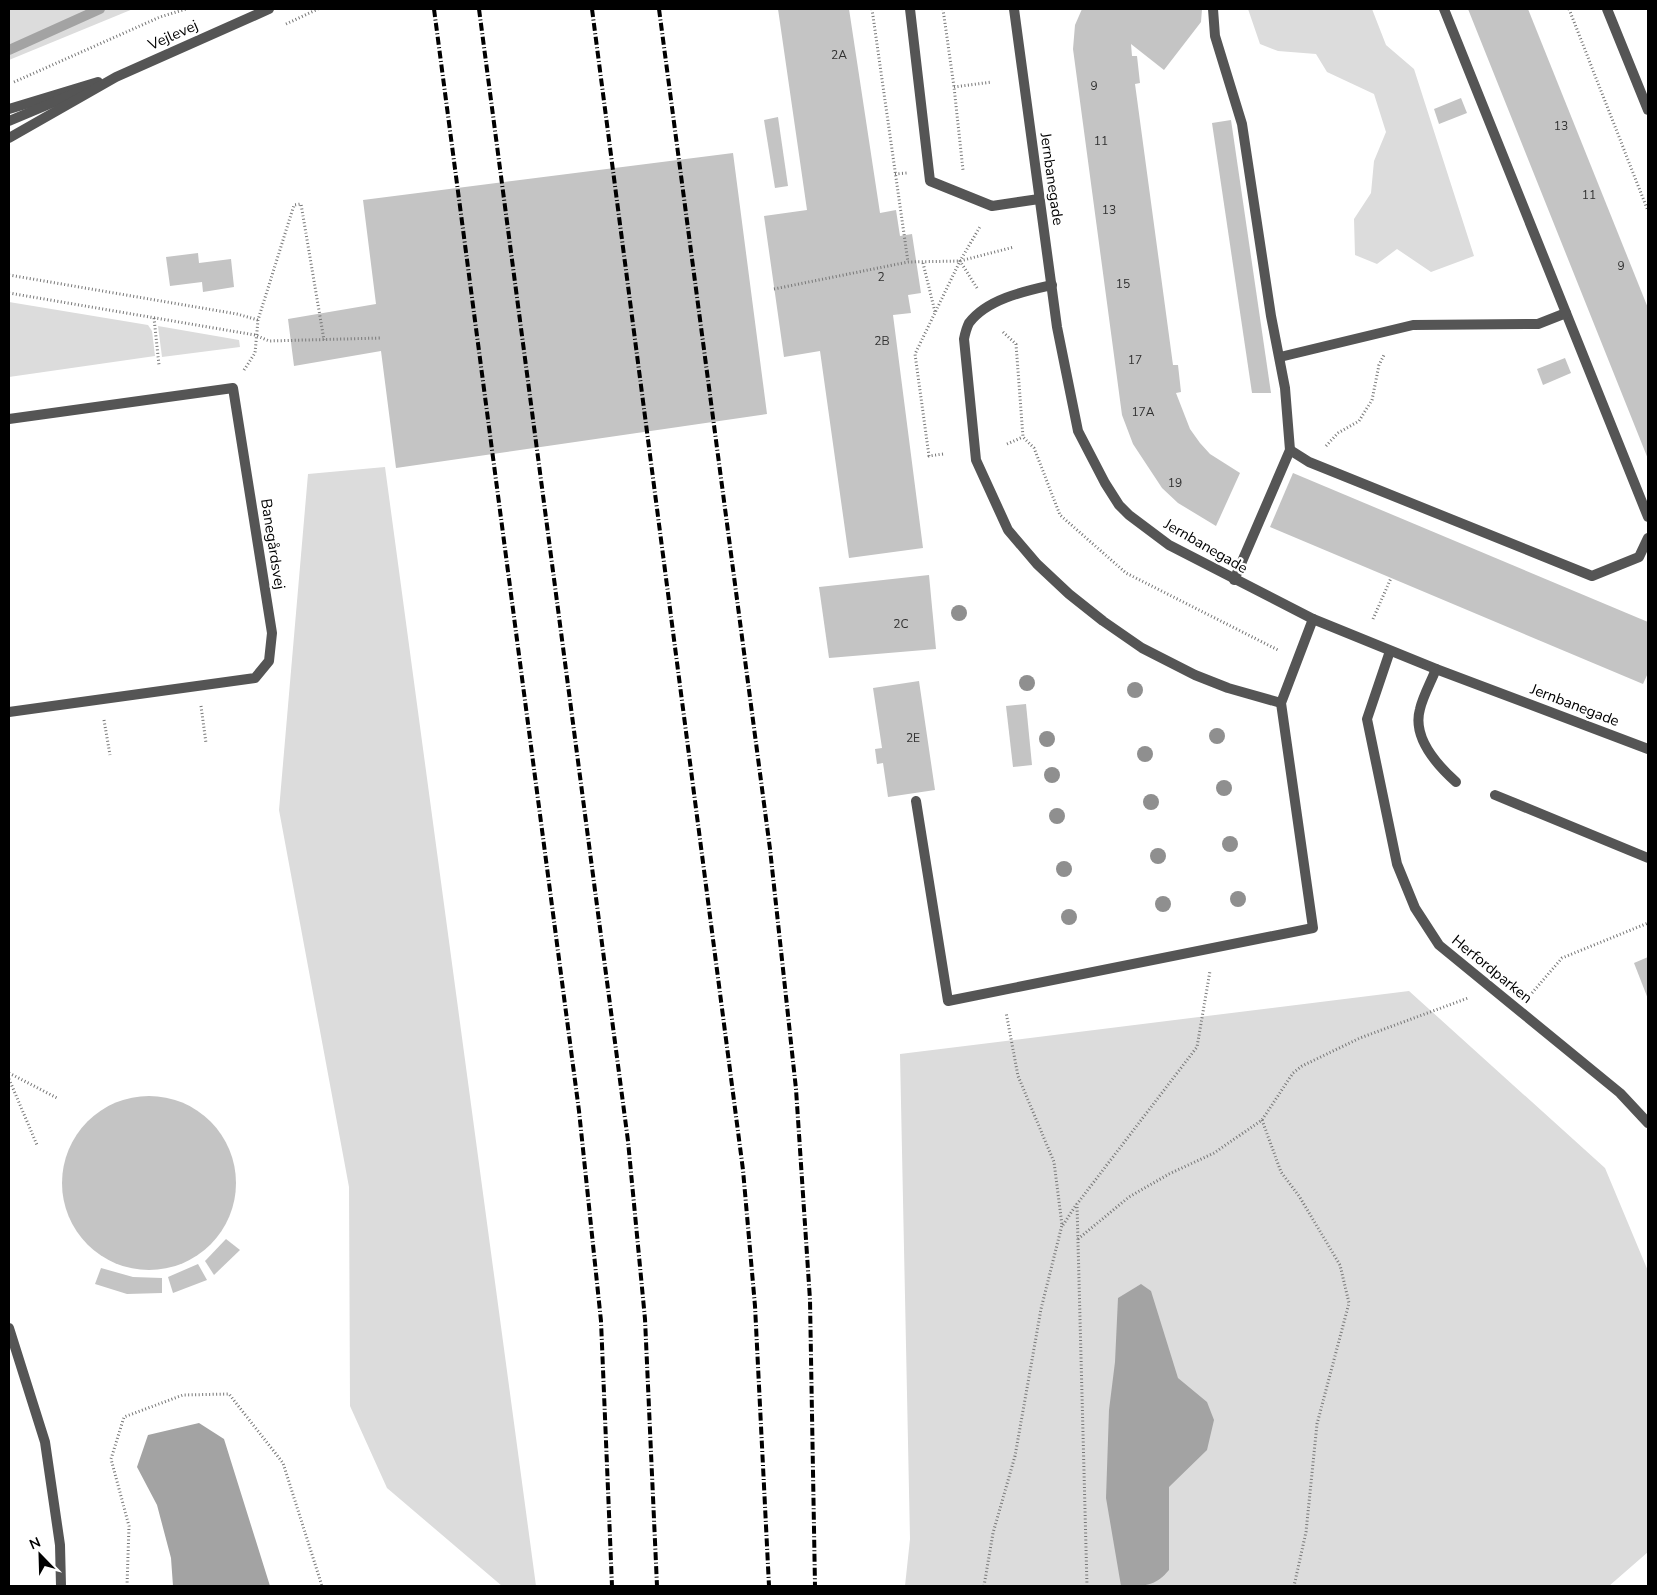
<svg xmlns="http://www.w3.org/2000/svg" width="1657" height="1595" font-family="'Nunito Sans',sans-serif">
	<style>
		.green { fill: #dcdcdc }
		.water { fill: #a3a3a3 }
		.lines { fill: none; stroke-linecap: round; stroke-linejoin: round }
		.stream { stroke: #a3a3a3; stroke-width: 10 }
		.building { fill: #c4c4c4 }
		.path { stroke: #777; stroke-width: 3; stroke-dasharray: 1 2.5; stroke-linecap: butt }
		.service { stroke: #555; stroke-width: 10 }
		.minor { stroke: #555; stroke-width: 10 }
		.tertiary { stroke: #555; stroke-width: 10 }
		.rail { stroke: #000; stroke-width: 4; stroke-dasharray: 8 2.5 1 2.5; stroke-linecap: butt }
		.tree { fill: #8f8f8f }
		.labels { text-anchor: middle; dominant-baseline: central; stroke-width: 4.5; stroke-linejoin: round; paint-order: stroke }
		.number-label { font-size: 12px; fill: #313131 }
		.street-label { font-size: 15px; fill: #000; stroke: #fff }
	</style>
	<rect width="100%" height="100%" fill="#fff"/>
	<g class="green">
		<polygon points="9,9 133,9 9,60"/>
		<polygon points="1248,9 1372,9 1386,45 1414,69 1474,256 1431,272 1397,249 1377,264 1355,255 1354,219 1371,193 1374,161 1386,132 1374,94 1327,72 1316,54 1278,51 1260,44"/>
		<polygon points="9,302 148,325 152,331 155,356 9,377"/>
		<polygon points="158,326 239,340 240,347 162,357"/>
		<polygon points="385,467 536,1586 502,1586 387,1488 350,1406 349,1187 279,810 308,474"/>
		<polygon points="1409,991 1605,1168 1648,1271 1648,1552 1609,1586 905,1586 910,1539 900,1054"/>
	</g>
	<g class="water">
		<path d="M 1141,1284 L 1151,1291 L 1178,1378 L 1207,1402 L 1214,1420 L 1207,1450 L 1169,1487 L 1169,1570 C 1154,1588 1142,1586 1121,1586 L 1106,1498 L 1109,1410 L 1115,1362 L 1118,1298 Z"/>
		<polygon points="199,1423 224,1439 270,1586 173,1586 171,1558 157,1505 137,1467 148,1435"/>
	</g>
	<g class="lines">
		<polyline class="stream" points="9,50 100,9"/>
	</g>
	<g class="building">
		<polygon points="778,9 849,9 880,213 896,210 900,236 912,234 921,293 908,295 911,313 893,315 923,548 849,558 820,351 784,357 764,216 807,210"/>
		<polygon points="1082,9 1202,9 1201,22 1164,70 1131,44 1132,56 1137,56 1140,83 1135,84 1173,365 1178,365 1181,392 1176,393 1190,429 1200,443 1210,454 1240,473 1216,526 1178,503 1162,488 1133,444 1122,415 1073,49 1075,25"/>
		<polygon points="1468,9 1528,9 1648,308 1648,459"/>
		<polygon points="1461,98 1467,113 1439,124 1434,109"/>
		<polygon points="778,117 788,186 775,188 764,120"/>
		<polygon points="1231,120 1271,393 1252,393 1212,123"/>
		<polygon points="733,153 767,414 396,468 381,351 294,366 288,319 376,304 363,200"/>
		<polygon points="198,253 199,263 231,259 234,287 203,292 202,282 170,286 166,257"/>
		<polygon points="1565,358 1571,373 1543,385 1537,369"/>
		<polygon points="1293,473 1648,622 1648,673 1643,684 1270,527"/>
		<polygon points="929,575 936,649 829,658 819,587"/>
		<polygon points="919,681 935,790 888,797 883,763 877,764 875,749 882,748 873,688"/>
		<polygon points="1026,704 1032,765 1013,767 1006,706"/>
		<polygon points="1648,957 1648,999 1634,963"/>
		<circle cx="149" cy="1183" r="87"/>
		<polygon points="226,1239 240,1250 214,1275 205,1261"/>
		<polygon points="198,1264 207,1280 173,1293 168,1277"/>
		<polygon points="101,1268 133,1277 162,1278 162,1293 127,1294 95,1284"/>
	</g>
	<g class="lines">
		<g class="path">
			<polyline points="872,9 908,262"/>
			<polyline points="943,9 954,87 963,170"/>
			<polyline points="1569,9 1648,211"/>
			<polyline points="286,24 318,9"/>
			<polyline points="14,82 160,17 186,9"/>
			<polyline points="954,87 992,82"/>
			<polyline points="895,174 907,173"/>
			<polyline points="923,263 935,312"/>
			<polyline points="9,275 237,314 258,320"/>
			<polyline points="977,288 960,261 981,225"/>
			<polyline points="774,289 908,262 960,261 1014,247"/>
			<polyline points="9,293 255,335 269,341 381,338"/>
			<polyline points="154,318 159,365"/>
			<polyline points="1003,332 1016,344 1023,437 1034,448 1060,515 1126,573 1278,650"/>
			<polyline points="244,370 255,353 258,320 294,205 301,204 324,340"/>
			<polyline points="1007,444 1023,437"/>
			<polyline points="1326,446 1338,433 1359,421 1372,400 1379,365 1384,355"/>
			<polyline points="943,454 929,456 915,354 960,261"/>
			<polyline points="1373,619 1391,578"/>
			<polyline points="201,706 206,743"/>
			<polyline points="104,720 110,755"/>
			<polyline points="1532,993 1562,958 1648,923"/>
			<polyline points="9,1073 57,1098"/>
			<polyline points="9,1079 37,1145"/>
			<polyline points="1262,1120 1281,1172 1299,1196 1340,1265 1349,1303 1317,1424 1306,1532 1294,1586"/>
			<polyline points="1063,1225 1076,1205"/>
			<polyline points="1078,1239 1129,1197 1169,1174 1214,1153 1262,1120 1293,1073 1302,1066 1360,1038 1468,998"/>
			<polyline points="127,1586 129,1526 111,1459 124,1417 183,1395 229,1394 283,1463 322,1586"/>
			<polyline points="984,1586 993,1533 1015,1456 1041,1309 1062,1225 1054,1162 1018,1076 1006,1012"/>
			<polyline points="1087,1586 1077,1204 1197,1047 1210,971"/>
		</g>
		<g class="service">
			<polyline points="910,9 930,181 992,206 1039,199"/>
			<polyline points="1213,9 1215,36 1242,124 1271,316 1285,388 1290,450 1234,580"/>
			<polyline points="1444,9 1648,517"/>
			<path d="M 1052,285 C 1025,291 987,299 969,323 C 967,327 965,334 964,339 L 976,460 L 1008,530 L 1037,564 L 1069,594 L 1103,621 L 1142,648 L 1195,675 L 1228,688 L 1281,703"/>
			<polyline points="1280,357 1413,325 1538,324 1566,313"/>
			<polyline points="9,419 233,388 272,633 269,661 255,678 9,712"/>
			<polyline points="1290,450 1309,462 1592,576 1639,557 1648,538"/>
			<path d="M 1436,669 C 1431,682 1423,696 1420,709 C 1412,737 1437,765 1456,782"/>
			<polyline points="1495,795 1648,858"/>
			<polyline points="916,801 948,1001 1313,928 1281,703 1313,619"/>
		</g>
		<g class="minor">
			<polyline points="1390,651 1367,719 1397,864 1415,908 1439,945 1620,1093 1648,1123"/>
			<polyline points="9,1328 45,1442 60,1545 61,1586"/>
		</g>
		<g class="tertiary">
			<polyline points="1014,9 1057,327 1078,431 1105,483 1119,505 1129,515 1169,545 1313,619 1436,669 1648,749"/>
			<polyline points="1607,9 1648,110"/>
			<polyline points="9,109 98,82"/>
			<polyline points="9,121 78,92"/>
			<polyline points="9,138 116,77 269,9"/>
		</g>
		<g class="rail">
			<polyline points="434,9 579,1111 601,1321 612,1586"/>
			<polyline points="479,9 628,1141 645,1319 657,1586"/>
			<polyline points="592,9 743,1170 755,1306 769,1586"/>
			<polyline points="659,9 770,849 796,1089 810,1300 815,1586"/>
		</g>
	</g>
	<g class="tree">
		<circle cx="959" cy="613" r="8"/>
		<circle cx="1027" cy="683" r="8"/>
		<circle cx="1135" cy="690" r="8"/>
		<circle cx="1217" cy="736" r="8"/>
		<circle cx="1047" cy="739" r="8"/>
		<circle cx="1145" cy="754" r="8"/>
		<circle cx="1052" cy="775" r="8"/>
		<circle cx="1224" cy="788" r="8"/>
		<circle cx="1151" cy="802" r="8"/>
		<circle cx="1057" cy="816" r="8"/>
		<circle cx="1230" cy="844" r="8"/>
		<circle cx="1158" cy="856" r="8"/>
		<circle cx="1064" cy="869" r="8"/>
		<circle cx="1238" cy="899" r="8"/>
		<circle cx="1163" cy="904" r="8"/>
		<circle cx="1069" cy="917" r="8"/>
	</g>
	<g class="labels">
		<g class="number-label">
			<text x="839" y="55">2A</text>
			<text x="1094" y="86">9</text>
			<text x="1561" y="126">13</text>
			<text x="1101" y="141">11</text>
			<text x="1589" y="195">11</text>
			<text x="1109" y="210">13</text>
			<text x="1621" y="266">9</text>
			<text x="881" y="277">2</text>
			<text x="1123" y="284">15</text>
			<text x="882" y="341">2B</text>
			<text x="1135" y="360">17</text>
			<text x="1143" y="412">17A</text>
			<text x="1175" y="483">19</text>
			<text x="901" y="624">2C</text>
			<text x="913" y="738">2E</text>
		</g>
		<g class="street-label">
			<text transform="translate(173 35) rotate(-24)">Vejlevej</text>
			<text transform="translate(1052 179) rotate(82)">Jernbanegade</text>
			<text transform="translate(273 544) rotate(81)">Banegårdsvej</text>
			<text transform="translate(1206 546) rotate(30)">Jernbanegade</text>
			<text transform="translate(1575 705) rotate(21)">Jernbanegade</text>
			<text transform="translate(1492 969) rotate(39)">Herfordparken</text>
		</g>
	</g>
	<rect width="1657" height="1595" fill="none" stroke="#000000" stroke-width="20"/>
	<g transform="translate(40 1555) rotate(337)" stroke="#ffffff" stroke-width="4" paint-order="stroke">
	<path d="M0-4L9 19L0 12L-9 19Z" fill="#000000"/>
	<text y="-8" font-size="14" font-weight="bold" text-anchor="middle" fill="#000000">N</text>
	</g>
</svg>
